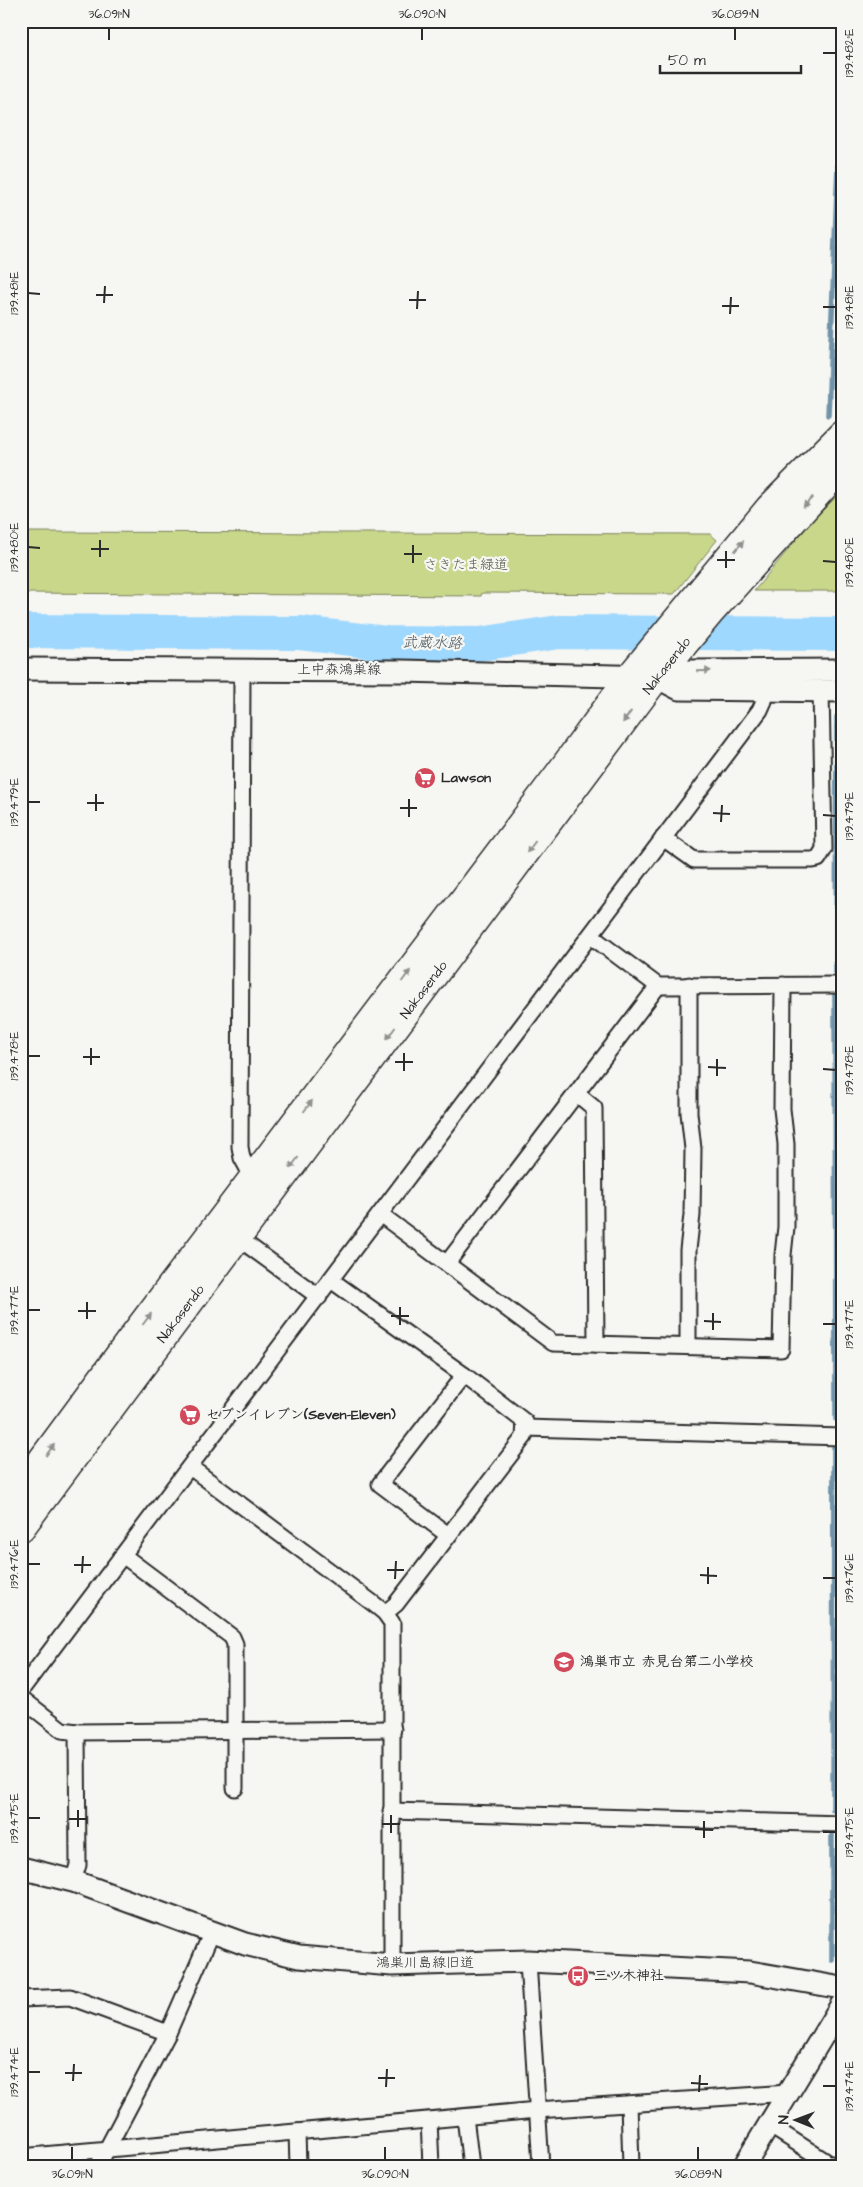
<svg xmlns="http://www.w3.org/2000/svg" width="863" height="2187" font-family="'Architects Daughter','Klee One',sans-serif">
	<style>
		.green { fill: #c9d78b; stroke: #7a815b }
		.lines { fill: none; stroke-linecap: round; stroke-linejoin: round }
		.stream { stroke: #7093aa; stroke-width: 5.5 }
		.river { stroke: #9ed8fe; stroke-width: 34 }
		.street-casing { stroke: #2b2b2b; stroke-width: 19 }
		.secondary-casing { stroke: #2b2b2b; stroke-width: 25 }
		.highway-casing { stroke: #2b2b2b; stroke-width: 31 }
		.street { stroke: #f6f6f2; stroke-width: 15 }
		.secondary { stroke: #f6f6f2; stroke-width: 21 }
		.highway { stroke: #f6f6f2; stroke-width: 28 }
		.oneway { fill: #90908e }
		.ticks { fill: none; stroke: #2b2b2b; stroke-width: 2 }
		.labels { text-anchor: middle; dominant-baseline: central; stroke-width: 4.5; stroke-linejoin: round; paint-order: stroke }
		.park-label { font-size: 14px; fill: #525643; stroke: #f6f6f2 }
		.street-label { font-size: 14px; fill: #2b2b2b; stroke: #f6f6f2 }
		.poi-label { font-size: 14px; font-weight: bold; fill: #2b2b2b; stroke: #f6f6f2; text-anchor: start }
		.water-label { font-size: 15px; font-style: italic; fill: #485660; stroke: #f6f6f2 }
		.neatline { fill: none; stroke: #2b2b2b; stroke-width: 2 }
		.ticks-label { font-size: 12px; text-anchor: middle; fill: #2b2b2b }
	</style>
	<rect width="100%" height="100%" fill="#f6f6f2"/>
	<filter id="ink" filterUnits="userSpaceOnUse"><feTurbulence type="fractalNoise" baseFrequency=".02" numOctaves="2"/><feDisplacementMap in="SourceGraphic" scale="10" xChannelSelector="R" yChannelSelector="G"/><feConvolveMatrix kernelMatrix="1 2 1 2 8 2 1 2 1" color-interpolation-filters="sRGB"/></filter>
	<g filter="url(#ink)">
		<g class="green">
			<polygon points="842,491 842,591 754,591 810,523"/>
			<polygon points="21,532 710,534 717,540 674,594 482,593 481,596 21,593"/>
		</g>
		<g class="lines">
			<g class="stream">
				<polyline points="828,415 839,141 842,116"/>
				<polyline points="836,973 837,717"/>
				<polyline points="835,995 836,1419"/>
				<polyline points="833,1810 834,1448"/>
				<polyline points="832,1960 832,1834"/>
			</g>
			<polyline class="river" points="21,631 300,633 386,643 480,644 559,632 842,634"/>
			<g class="street-casing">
				<g id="street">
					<polyline points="242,670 240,1147 242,1158 253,1178"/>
					<polyline points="663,838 694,860 813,860 818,859 824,849 821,690"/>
					<polyline points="591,936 658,986 842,985"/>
					<polyline points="577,1094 594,1108 596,1344"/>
					<polyline points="380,1214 553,1343 781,1349 783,1255 786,1227 786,1144 782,1109 783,985"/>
					<polyline points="238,1238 319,1297"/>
					<polyline points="448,1262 658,986"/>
					<polyline points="331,1280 464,1375 525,1422 524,1437 396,1604 385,1613"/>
					<polyline points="688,1346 688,1250 692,1215 693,1149 689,1113 689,985"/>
					<polyline points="525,1428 842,1437"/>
					<polyline points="190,1467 374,1604 385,1613 392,1623 392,1965"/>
					<polyline points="448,1535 380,1484 464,1375"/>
					<polyline points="124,1556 232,1637 235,1644 235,1788"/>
					<polyline points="21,1690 760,710 764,701 767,680"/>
					<polyline points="21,1698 62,1730 77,1732 393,1729"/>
					<polyline points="391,1811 842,1824"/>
					<polyline points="73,1881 78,1865 77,1732"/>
					<polyline points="528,1961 541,2166"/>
					<polyline points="21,1999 70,1997 168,2033"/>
					<polyline points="629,2104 631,2166"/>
					<polyline points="465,2117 471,2166"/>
					<polyline points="429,2120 431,2166"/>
					<polyline points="769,2125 833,2166"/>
					<polyline points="297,2132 298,2166"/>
					<polyline points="21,2157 537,2110 788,2093"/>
					<polyline points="98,2166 168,2033 212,1932"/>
				</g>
			</g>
			<g class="secondary-casing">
				<g id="secondary">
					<polyline points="21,669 402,671 656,677 687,671 842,670"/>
					<polyline points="656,677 679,689 842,691"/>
					<polyline points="21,1868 73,1881 245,1944 299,1957 392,1965 528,1961 750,1972 842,1988"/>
					<polyline points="744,2166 842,2004"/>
				</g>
			</g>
			<g class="highway-casing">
				<g id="highway">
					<polyline points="21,1489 136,1333 560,773 631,676 770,508 842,435"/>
					<polyline points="21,1527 656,677 711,611 842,466"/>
				</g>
			</g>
			<use href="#street" class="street"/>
			<use href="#secondary" class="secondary"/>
			<use href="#highway" class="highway"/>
		</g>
		<defs><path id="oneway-solid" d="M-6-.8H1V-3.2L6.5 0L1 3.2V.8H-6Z" transform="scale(1.25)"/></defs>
		<g class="oneway">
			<use href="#oneway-solid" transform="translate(808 502) rotate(133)"/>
			<use href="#oneway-solid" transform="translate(739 546) rotate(-51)"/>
			<use href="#oneway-solid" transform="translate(704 671) rotate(-1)"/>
			<use href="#oneway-solid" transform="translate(627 717) rotate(126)"/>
			<use href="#oneway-solid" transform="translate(531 847) rotate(127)"/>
			<use href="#oneway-solid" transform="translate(406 976) rotate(-53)"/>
			<use href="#oneway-solid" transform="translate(391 1033) rotate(127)"/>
			<use href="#oneway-solid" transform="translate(308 1106) rotate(-53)"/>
			<use href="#oneway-solid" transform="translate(294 1163) rotate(127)"/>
			<use href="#oneway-solid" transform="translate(147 1319) rotate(-53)"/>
			<use href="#oneway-solid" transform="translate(50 1450) rotate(-54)"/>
		</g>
	</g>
	<path class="ticks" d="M 109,40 L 109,28M 422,40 L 422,28M 735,40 L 735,28M 823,53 L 836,53M 28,293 L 40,294M 96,295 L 113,295M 409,300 L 426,300M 104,303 L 105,286M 722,306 L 739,306M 823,307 L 836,307M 417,309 L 418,291M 730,314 L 731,297M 28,547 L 40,548M 91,549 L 109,549M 404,554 L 422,554M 100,557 L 100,540M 717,560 L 735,560M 823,561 L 836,562M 413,563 L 413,545M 726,568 L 726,551M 28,802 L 40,802M 87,803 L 104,803M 400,808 L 417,808M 96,811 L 96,794M 713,813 L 730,814M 823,815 L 836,816M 409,817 L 409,799M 721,822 L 722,805M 28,1056 L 40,1056M 83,1057 L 100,1057M 395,1062 L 413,1062M 91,1065 L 91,1048M 708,1067 L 726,1068M 823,1069 L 836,1070M 404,1071 L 404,1053M 717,1076 L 717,1059M 28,1310 L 40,1310M 78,1311 L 96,1311M 391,1316 L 409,1316M 87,1319 L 87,1302M 704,1321 L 721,1322M 823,1324 L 836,1324M 400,1325 L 400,1307M 713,1330 L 713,1313M 28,1564 L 40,1564M 74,1565 L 91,1565M 387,1570 L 404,1570M 82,1573 L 83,1556M 700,1575 L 717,1576M 823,1578 L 836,1578M 395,1579 L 396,1561M 708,1584 L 708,1567M 28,1818 L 40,1818M 69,1819 L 87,1819M 382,1824 L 400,1824M 78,1827 L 78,1810M 695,1829 L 713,1830M 823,1832 L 836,1832M 391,1833 L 391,1815M 704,1838 L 704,1821M 28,2072 L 40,2072M 65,2073 L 82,2073M 378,2078 L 395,2078M 73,2081 L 74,2064M 691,2083 L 708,2084M 823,2086 L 836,2086M 386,2087 L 387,2069M 699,2092 L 700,2075M 72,2160 L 72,2147M 385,2160 L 385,2147M 698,2160 L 698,2147"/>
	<defs>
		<g id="supermarket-disc" transform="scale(1.125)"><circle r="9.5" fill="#d1495b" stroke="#f6f6f2"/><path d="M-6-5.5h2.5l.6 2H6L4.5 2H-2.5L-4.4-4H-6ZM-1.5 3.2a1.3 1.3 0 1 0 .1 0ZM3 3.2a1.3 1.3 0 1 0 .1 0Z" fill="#fff"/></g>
		<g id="school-disc" transform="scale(1.125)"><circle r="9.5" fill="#d1495b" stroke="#f6f6f2"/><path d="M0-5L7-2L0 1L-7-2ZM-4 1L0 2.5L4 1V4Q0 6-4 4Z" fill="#fff"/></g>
		<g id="bus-disc" transform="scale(1.125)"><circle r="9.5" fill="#d1495b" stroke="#f6f6f2"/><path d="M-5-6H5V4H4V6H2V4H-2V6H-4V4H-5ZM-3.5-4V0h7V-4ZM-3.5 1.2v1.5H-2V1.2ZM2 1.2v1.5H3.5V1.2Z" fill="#fff"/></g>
	</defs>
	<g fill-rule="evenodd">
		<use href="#supermarket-disc" x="425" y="778"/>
		<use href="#supermarket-disc" x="190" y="1415"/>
		<use href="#school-disc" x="564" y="1662"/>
		<use href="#bus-disc" x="578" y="1976"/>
	</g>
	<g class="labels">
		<g class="park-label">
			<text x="466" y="565">さきたま緑道</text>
		</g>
		<g class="street-label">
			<text transform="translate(667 666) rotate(-52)">Nakasendo</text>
			<text x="339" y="670">上中森鴻巣線</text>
			<text transform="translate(424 990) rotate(-53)">Nakasendo</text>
			<text transform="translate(181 1314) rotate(-53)">Nakasendo</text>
			<text x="425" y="1963">鴻巣川島線旧道</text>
		</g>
		<g class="poi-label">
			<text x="441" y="778">Lawson</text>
			<text x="206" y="1415">セブンイレブン(Seven-Eleven)</text>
			<text x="580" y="1662">鴻巣市立 赤見台第二小学校</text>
			<text x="594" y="1976">三ツ木神社</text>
		</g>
		<g class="water-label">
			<text transform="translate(432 643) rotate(1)">武蔵水路</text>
		</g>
	</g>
	<rect width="863" height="2187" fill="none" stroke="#f6f6f2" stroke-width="55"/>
	<g transform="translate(796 2120) rotate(271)" stroke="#f6f6f2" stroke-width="4" paint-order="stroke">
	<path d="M0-4L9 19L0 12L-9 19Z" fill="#2b2b2b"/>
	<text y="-8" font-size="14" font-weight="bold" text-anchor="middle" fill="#2b2b2b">N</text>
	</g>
	<path d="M660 65v8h141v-8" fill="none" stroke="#2b2b2b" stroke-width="2.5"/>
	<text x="668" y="65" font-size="15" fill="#2b2b2b" stroke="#f6f6f2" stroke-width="4" paint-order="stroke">50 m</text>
	<rect x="28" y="28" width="808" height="2132" class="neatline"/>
	<g class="ticks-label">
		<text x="109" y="18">36.091°N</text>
		<text x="422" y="18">36.090°N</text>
		<text x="735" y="18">36.089°N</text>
		<text transform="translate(849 53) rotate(-90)" y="4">139.482°E</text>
		<text transform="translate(14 293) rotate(-90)" y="4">139.481°E</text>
		<text transform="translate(849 307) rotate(-90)" y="4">139.481°E</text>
		<text transform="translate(14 547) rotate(-90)" y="4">139.480°E</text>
		<text transform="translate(849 562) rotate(-90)" y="4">139.480°E</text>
		<text transform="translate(14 802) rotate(-90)" y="4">139.479°E</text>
		<text transform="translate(849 816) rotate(-90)" y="4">139.479°E</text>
		<text transform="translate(14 1056) rotate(-90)" y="4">139.478°E</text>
		<text transform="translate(849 1070) rotate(-90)" y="4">139.478°E</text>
		<text transform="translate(14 1310) rotate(-90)" y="4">139.477°E</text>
		<text transform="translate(849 1324) rotate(-90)" y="4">139.477°E</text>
		<text transform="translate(14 1564) rotate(-90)" y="4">139.476°E</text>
		<text transform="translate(849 1578) rotate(-90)" y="4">139.476°E</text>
		<text transform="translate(14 1818) rotate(-90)" y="4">139.475°E</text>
		<text transform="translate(849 1832) rotate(-90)" y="4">139.475°E</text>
		<text transform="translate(14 2072) rotate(-90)" y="4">139.474°E</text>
		<text transform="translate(849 2086) rotate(-90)" y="4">139.474°E</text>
		<text x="72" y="2178">36.091°N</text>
		<text x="385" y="2178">36.090°N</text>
		<text x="698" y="2178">36.089°N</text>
	</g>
</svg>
